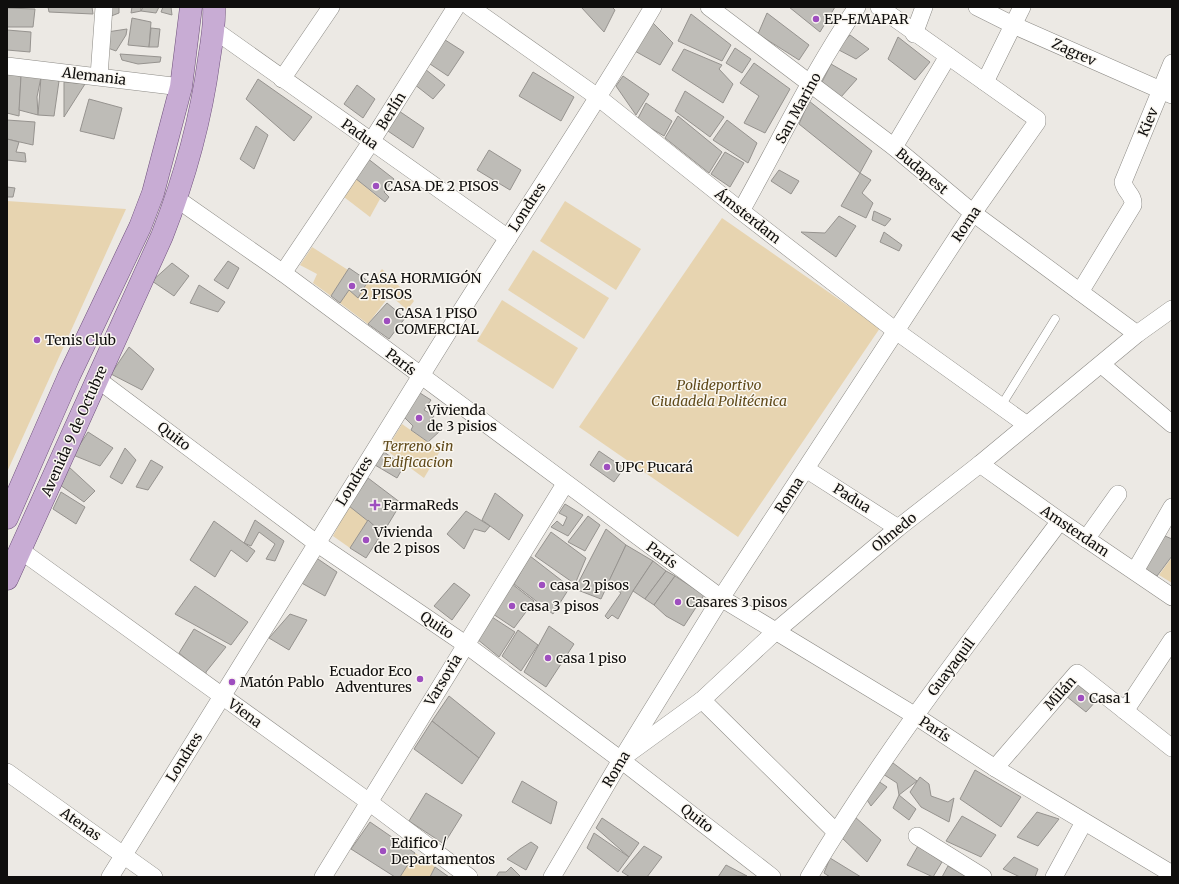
<svg xmlns="http://www.w3.org/2000/svg" width="1179" height="884" font-family="Merriweather,serif">
	<style>
		.green { fill: #e7d4b0 }
		.building { fill: #bebcb7; stroke: #96938f }
		.lines { fill: none; stroke-linecap: round; stroke-linejoin: round }
		.lane-casing { stroke: #8d8b86; stroke-width: 9 }
		.street-casing { stroke: #8d8b86; stroke-width: 18 }
		.primary-casing { stroke: #6f517c; stroke-width: 23 }
		.lane { stroke: #fff; stroke-width: 8 }
		.street { stroke: #fff; stroke-width: 17 }
		.primary { stroke: #c8acd4; stroke-width: 22 }
		.poi-dot { fill: #9e4ebf; stroke: #faf7f1; stroke-width: 1.5 }
		.labels { text-anchor: middle; dominant-baseline: central; stroke-width: 3; stroke-linejoin: round; paint-order: stroke }
		.poi-label { font-size: 14px; fill: #0f0e0d; stroke: #faf7f1; text-anchor: start }
		.street-label { font-size: 14px; fill: #0f0e0d; stroke: #faf7f1 }
		.park-label { font-size: 14px; font-style: italic; fill: #604a1a; stroke: #faf7f1 }
	</style>
	<rect width="100%" height="100%" fill="#ece9e4"/>
	<g class="green">
		<polygon points="355,178 380,199 370,217 344,197"/>
		<polygon points="7,201 126,209 7,472"/>
		<polygon points="565,201 641,249 616,290 540,241"/>
		<polygon points="722,218 880,328 738,537 579,427"/>
		<polygon points="312,247 348,270 331,296 313,283 317,274 300,265"/>
		<polygon points="533,250 609,298 584,339 508,290"/>
		<polygon points="382,269 414,301 407,310 390,295 368,324 340,303 349,290 358,297 371,277 375,279"/>
		<polygon points="502,300 578,348 553,389 477,341"/>
		<polygon points="402,424 440,451 424,478 386,450"/>
		<polygon points="349,506 368,520 350,548 333,536"/>
		<polygon points="1172,557 1172,583 1159,575"/>
		<polygon points="415,853 435,867 430,877 400,877"/>
	</g>
	<g class="building">
		<polygon points="48,7 92,7 93,14 49,12"/>
		<polygon points="107,7 119,7 119,13 106,18"/>
		<polygon points="132,7 141,7 141,11 131,13"/>
		<polygon points="143,7 159,7 156,13 141,11"/>
		<polygon points="163,7 171,7 172,15 161,12"/>
		<polygon points="581,7 612,7 615,10 604,32"/>
		<polygon points="789,7 835,7 820,32"/>
		<polygon points="7,8 35,9 33,27 7,27"/>
		<polygon points="767,13 809,45 799,60 758,34"/>
		<polygon points="691,14 731,45 722,61 678,41"/>
		<polygon points="132,18 151,22 149,47 128,45"/>
		<polygon points="649,19 673,43 660,65 633,50"/>
		<polygon points="151,28 160,29 158,47 149,47"/>
		<polygon points="127,29 126,35 116,51 105,47 107,32"/>
		<polygon points="7,30 31,32 30,52 7,50"/>
		<polygon points="850,35 869,49 856,59 837,49"/>
		<polygon points="898,37 930,62 915,80 888,59"/>
		<polygon points="442,38 464,52 448,76 427,62"/>
		<polygon points="735,48 751,59 742,73 726,63"/>
		<polygon points="684,49 722,65 719,69 733,84 723,103 672,70"/>
		<polygon points="120,54 161,57 160,62 138,64 122,60"/>
		<polygon points="754,63 790,89 765,133 744,123 759,96 740,83"/>
		<polygon points="831,64 857,79 841,97 821,84"/>
		<polygon points="425,69 445,85 433,99 414,84"/>
		<polygon points="533,72 574,97 561,121 519,96"/>
		<polygon points="7,74 21,76 19,116 7,113"/>
		<polygon points="21,76 41,77 37,97 38,115 19,110"/>
		<polygon points="623,76 649,94 636,115 616,86"/>
		<polygon points="41,77 59,81 54,116 38,115"/>
		<polygon points="258,79 312,117 294,141 246,99"/>
		<polygon points="64,82 85,84 64,117"/>
		<polygon points="357,85 375,99 363,118 344,104"/>
		<polygon points="685,91 724,117 710,137 675,111"/>
		<polygon points="89,99 122,108 114,139 80,131"/>
		<polygon points="809,101 872,151 860,173 799,124"/>
		<polygon points="646,103 672,121 664,136 637,120"/>
		<polygon points="396,109 424,128 413,148 385,129"/>
		<polygon points="678,116 722,152 709,173 665,138"/>
		<polygon points="7,120 35,122 33,145 7,139"/>
		<polygon points="727,120 757,143 748,163 713,140"/>
		<polygon points="256,126 268,135 254,169 240,159"/>
		<polygon points="7,139 19,142 16,152 25,153 26,162 7,160"/>
		<polygon points="489,150 521,170 510,190 477,170"/>
		<polygon points="725,152 744,163 730,187 711,174"/>
		<polygon points="367,158 394,179 384,192 389,197 385,202 355,178"/>
		<polygon points="779,170 799,181 791,194 771,181"/>
		<polygon points="860,173 871,180 862,193 873,203 866,218 841,206"/>
		<polygon points="7,187 15,188 13,197 7,197"/>
		<polygon points="874,211 891,219 885,226 872,220"/>
		<polygon points="839,216 856,226 836,257 801,232 825,233"/>
		<polygon points="884,232 902,245 899,251 880,242"/>
		<polygon points="228,261 239,268 228,289 214,280"/>
		<polygon points="172,263 189,276 174,296 152,281"/>
		<polygon points="349,268 368,281 358,298 349,290 340,303 331,296"/>
		<polygon points="199,285 225,302 218,312 190,303"/>
		<polygon points="387,303 405,318 389,339 368,324"/>
		<polygon points="129,347 154,369 142,390 111,374"/>
		<polygon points="420,393 431,400 424,410 434,416 429,422 440,431 428,442 411,430 413,426 404,417"/>
		<polygon points="88,432 113,448 100,466 73,455"/>
		<polygon points="125,448 136,460 122,484 110,477"/>
		<polygon points="599,451 624,468 614,482 590,465"/>
		<polygon points="384,452 404,466 397,478 375,465"/>
		<polygon points="151,460 163,467 148,490 136,487"/>
		<polygon points="69,467 95,491 84,502 60,485"/>
		<polygon points="368,478 401,503 383,533 349,506"/>
		<polygon points="61,492 85,507 76,524 53,509"/>
		<polygon points="495,493 523,515 509,540 482,520"/>
		<polygon points="565,504 583,515 568,536 551,527 557,521 563,526 567,517 559,513"/>
		<polygon points="466,511 490,526 485,532 474,529 464,549 447,534"/>
		<polygon points="588,516 600,525 585,551 568,542"/>
		<polygon points="255,520 284,541 275,561 266,559 275,544 259,532 251,546 244,543"/>
		<polygon points="368,520 382,533 366,558 350,548"/>
		<polygon points="214,521 255,551 247,562 231,550 215,577 190,560"/>
		<polygon points="606,529 626,545 601,599 575,589"/>
		<polygon points="551,532 586,558 575,584 535,556"/>
		<polygon points="1165,536 1172,539 1172,556 1157,576 1143,568"/>
		<polygon points="626,545 653,561 633,591 618,619 612,615 608,619 605,616 621,593 608,583"/>
		<polygon points="530,556 570,587 553,614 514,584"/>
		<polygon points="315,557 337,572 325,596 298,581"/>
		<polygon points="653,561 666,571 645,599 633,591"/>
		<polygon points="666,571 675,576 654,605 645,599"/>
		<polygon points="675,576 704,595 684,626 666,616 654,605"/>
		<polygon points="454,583 470,595 452,620 434,606"/>
		<polygon points="512,584 534,601 514,628 490,612"/>
		<polygon points="195,586 248,622 231,645 175,614"/>
		<polygon points="290,614 307,620 289,650 269,638"/>
		<polygon points="492,617 515,632 499,657 477,639"/>
		<polygon points="549,626 574,644 546,687 524,672"/>
		<polygon points="194,629 226,647 206,672 206,675 179,653"/>
		<polygon points="518,630 538,645 521,671 502,656"/>
		<polygon points="1078,685 1097,700 1086,712 1066,696"/>
		<polygon points="449,696 495,733 479,758 432,721"/>
		<polygon points="432,721 479,758 462,784 414,749"/>
		<polygon points="893,763 917,781 899,795 897,783 883,774"/>
		<polygon points="975,770 1021,797 1001,827 960,799"/>
		<polygon points="920,777 929,784 931,796 948,802 954,798 949,822 921,807 910,792"/>
		<polygon points="875,779 887,787 871,806 862,792"/>
		<polygon points="522,781 557,802 551,824 512,802"/>
		<polygon points="426,793 462,815 444,844 409,821"/>
		<polygon points="899,795 916,809 909,820 893,808"/>
		<polygon points="1037,812 1059,819 1038,846 1017,837"/>
		<polygon points="962,816 996,835 981,857 946,841"/>
		<polygon points="855,817 881,840 867,862 841,837"/>
		<polygon points="602,818 639,843 629,857 596,828"/>
		<polygon points="370,822 415,853 400,877 395,877 351,849"/>
		<polygon points="594,833 629,857 618,872 587,848"/>
		<polygon points="531,842 538,847 526,870 507,859 520,849"/>
		<polygon points="644,846 662,857 647,877 630,877 622,872"/>
		<polygon points="918,846 942,862 933,877 907,865"/>
		<polygon points="1014,857 1038,869 1035,877 1020,877 1003,869"/>
		<polygon points="830,858 861,877 830,877 824,873"/>
		<polygon points="726,865 747,876 718,877"/>
		<polygon points="948,866 967,877 942,877"/>
		<polygon points="435,867 449,877 430,877"/>
		<polygon points="511,867 521,877 496,877 499,872 506,872"/>
	</g>
	<g class="lines">
		<g class="lane-casing">
			<polyline id="lane" points="1001,406 1055,319"/>
		</g>
		<g class="street-casing">
			<g id="street">
				<polyline points="470,7 599,98 741,211 896,331 1027,425"/>
				<polyline points="709,7 894,147 973,213 1137,334"/>
				<polyline points="977,7 1013,25 1172,95"/>
				<polyline points="213,29 508,238"/>
				<polyline points="914,34 924,7"/>
				<polyline points="7,66 181,87"/>
				<polyline points="99,76 104,7"/>
				<polyline points="282,79 331,7"/>
				<polyline points="985,82 1022,7"/>
				<polyline points="894,147 948,56"/>
				<polyline points="177,199 283,273 721,598 914,715 995,768 1172,874"/>
				<path d="M 741,211 C 779,143 813,71 857,7"/>
				<polyline points="283,273 371,142 456,7"/>
				<path d="M 1080,292 L 1133,205 C 1134,195 1125,192 1123,182 L 1172,63"/>
				<polyline points="1102,365 1172,424"/>
				<polyline points="97,379 315,542 465,644 621,760 772,877"/>
				<polyline points="980,464 1060,521 1172,597"/>
				<polyline points="806,469 898,528"/>
				<polyline points="1086,539 1118,494"/>
				<polyline points="20,550 369,802 469,877"/>
				<polyline points="1135,571 1172,507"/>
				<polyline points="702,700 836,832"/>
				<polyline points="1125,711 1172,640"/>
				<polyline points="629,753 702,700 776,631 898,528 980,464 1137,334 1172,309"/>
				<polyline points="995,768 1077,673 1172,748"/>
				<polyline points="7,772 154,877"/>
				<polyline points="917,836 983,877"/>
				<path d="M 110,877 C 225,689 341,502 458,316 C 523,213 591,112 653,7"/>
				<polyline points="323,877 565,484"/>
				<polyline points="552,877 621,760 721,598 973,213 1037,122 1037,119 879,7"/>
				<path d="M 809,877 C 883,752 973,637 1060,521"/>
				<polyline points="1054,877 1084,822"/>
			</g>
		</g>
		<g class="primary-casing">
			<g id="primary">
				<polyline points="7,518 69,376 140,227 153,193 181,87 191,7"/>
				<path d="M 7,579 L 162,236 C 184,180 201,119 209,59 C 212,41 215,24 214,7"/>
			</g>
		</g>
		<use href="#lane" class="lane"/>
		<use href="#street" class="street"/>
		<use href="#primary" class="primary"/>
	</g>
	<g class="poi-dot">
		<circle cx="816" cy="19" r="4"/>
		<circle cx="376" cy="186" r="4"/>
		<circle cx="352" cy="286" r="4"/>
		<circle cx="387" cy="321" r="4"/>
		<circle cx="37" cy="340" r="4"/>
		<circle cx="419" cy="418" r="4"/>
		<circle cx="607" cy="467" r="4"/>
		<path d="M373 499h4v4h4v4h-4v4h-4v-4h-4v-4h4z"/>
		<circle cx="366" cy="540" r="4"/>
		<circle cx="542" cy="585" r="4"/>
		<circle cx="678" cy="602" r="4"/>
		<circle cx="512" cy="606" r="4"/>
		<circle cx="548" cy="658" r="4"/>
		<circle cx="420" cy="679" r="4"/>
		<circle cx="232" cy="682" r="4"/>
		<circle cx="1081" cy="698" r="4"/>
		<circle cx="383" cy="851" r="4"/>
	</g>
	<g class="labels">
		<g class="poi-label">
			<text x="824" y="19">EP-EMAPAR</text>
			<text x="384" y="186">CASA DE 2 PISOS</text>
			<text x="360" y="278">CASA HORMIGÓN<tspan x="360" dy="16">2 PISOS</tspan></text>
			<text x="395" y="313">CASA 1 PISO<tspan x="395" dy="16">COMERCIAL</tspan></text>
			<text x="45" y="340">Tenis Club</text>
			<text x="427" y="410">Vivienda<tspan x="427" dy="16">de 3 pisios</tspan></text>
			<text x="615" y="467">UPC Pucará</text>
			<text x="383" y="505">FarmaReds</text>
			<text x="374" y="532">Vivienda<tspan x="374" dy="16">de 2 pisos</tspan></text>
			<text x="550" y="585">casa 2 pisos</text>
			<text x="686" y="602">Casares 3 pisos</text>
			<text x="520" y="606">casa 3 pisos</text>
			<text x="556" y="658">casa 1 piso</text>
			<text x="412" y="671" text-anchor="end">Ecuador Eco<tspan x="412" dy="16">Adventures</tspan></text>
			<text x="240" y="682">Matón Pablo</text>
			<text x="1089" y="698">Casa 1</text>
			<text x="391" y="843">Edifico /<tspan x="391" dy="16">Departamentos</tspan></text>
		</g>
		<g class="street-label">
			<text transform="translate(1074 52) rotate(24)">Zagrev</text>
			<text transform="translate(94 76) rotate(7)">Alemania</text>
			<text transform="translate(798 108) rotate(-61)">San Marino</text>
			<text transform="translate(391 111) rotate(-58)">Berlín</text>
			<text transform="translate(1148 122) rotate(-67)">Kiev</text>
			<text transform="translate(360 134) rotate(35)">Padua</text>
			<text transform="translate(922 171) rotate(40)">Budapest</text>
			<text transform="translate(527 207) rotate(-57)">Londres</text>
			<text transform="translate(748 216) rotate(38)">Ámsterdam</text>
			<text transform="translate(966 224) rotate(-56)">Roma</text>
			<text transform="translate(401 362) rotate(37)">París</text>
			<text transform="translate(74 431) rotate(-66)">Avenida 9 de Octubre</text>
			<text transform="translate(174 436) rotate(37)">Quito</text>
			<text transform="translate(354 481) rotate(-58)">Londres</text>
			<text transform="translate(789 495) rotate(-57)">Roma</text>
			<text transform="translate(852 498) rotate(32)">Padua</text>
			<text transform="translate(1075 531) rotate(34)">Amsterdam</text>
			<text transform="translate(894 532) rotate(-39)">Olmedo</text>
			<text transform="translate(662 555) rotate(36)">París</text>
			<text transform="translate(437 625) rotate(34)">Quito</text>
			<text transform="translate(951 667) rotate(-53)">Guayaquil</text>
			<text transform="translate(443 680) rotate(-59)">Varsovia</text>
			<text transform="translate(1060 693) rotate(-48)">Milán</text>
			<text transform="translate(245 713) rotate(36)">Viena</text>
			<text transform="translate(935 729) rotate(33)">París</text>
			<text transform="translate(184 757) rotate(-58)">Londres</text>
			<text transform="translate(616 769) rotate(-59)">Roma</text>
			<text transform="translate(697 818) rotate(38)">Quito</text>
			<text transform="translate(81 824) rotate(35)">Atenas</text>
		</g>
		<g class="park-label">
			<text x="719" y="385">Polideportivo<tspan x="719" dy="16">Ciudadela Politécnica</tspan></text>
			<text x="418" y="446">Terreno sin<tspan x="418" dy="16">Edificacion</tspan></text>
		</g>
	</g>
	<rect width="1179" height="884" fill="none" stroke="#0f0e0d" stroke-width="16"/>
</svg>
